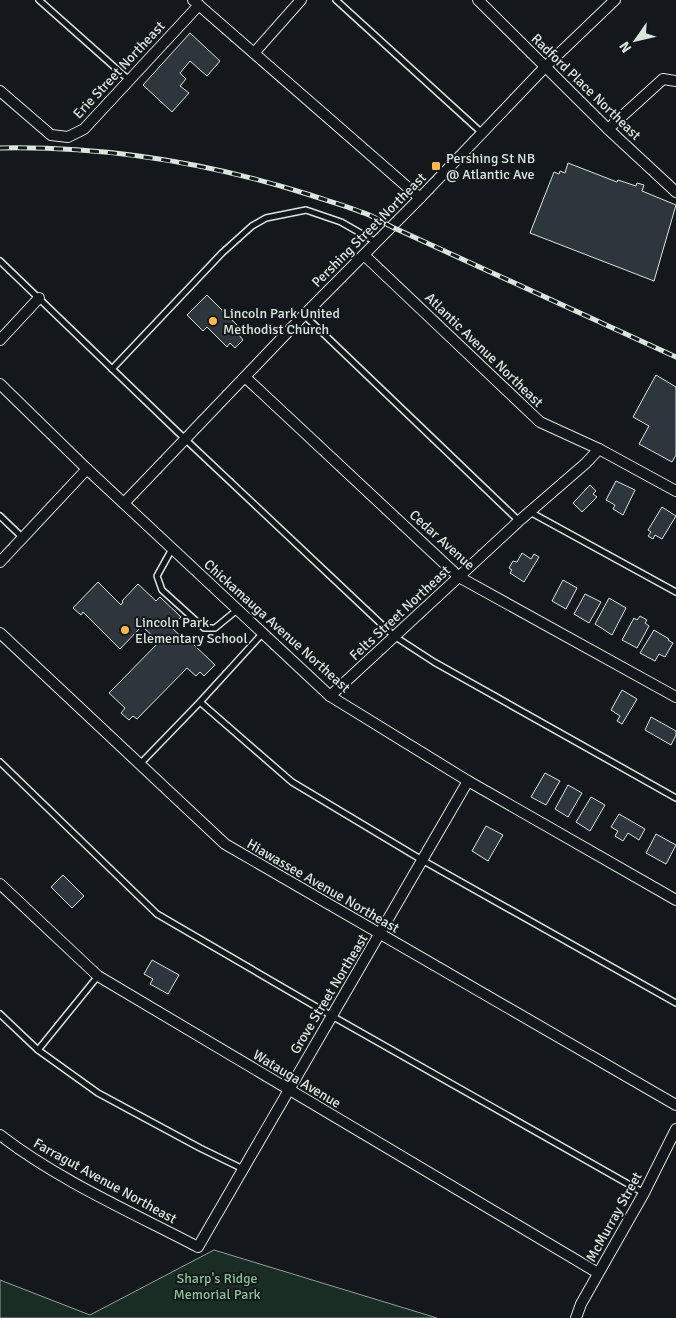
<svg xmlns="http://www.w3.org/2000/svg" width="676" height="1318" font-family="Signika,sans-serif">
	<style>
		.green { fill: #1a2d24; stroke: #939e99 }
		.building { fill: #2c363c; stroke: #d8e6dc }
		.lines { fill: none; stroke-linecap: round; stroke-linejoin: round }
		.lane-casing { stroke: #d8e6dc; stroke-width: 8 }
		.street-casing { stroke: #d8e6dc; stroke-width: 12 }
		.lane { stroke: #14181c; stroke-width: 5 }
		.street { stroke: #14181c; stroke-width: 10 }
		.rail-casing { stroke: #d8e6dc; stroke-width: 5 }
		.rail { stroke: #14181c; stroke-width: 3; stroke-dasharray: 9; stroke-linecap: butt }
		.poi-dot { fill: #ffb74d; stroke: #14181c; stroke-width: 2 }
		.labels { text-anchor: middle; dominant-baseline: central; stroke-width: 4; stroke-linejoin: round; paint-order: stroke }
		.street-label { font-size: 14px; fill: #d8e6dc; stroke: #14181c }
		.poi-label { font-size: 14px; fill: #d8e6dc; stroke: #14181c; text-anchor: start }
		.park-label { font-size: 14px; fill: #8ac095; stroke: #14181c }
	</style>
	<rect width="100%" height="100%" fill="#14181c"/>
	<polygon class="green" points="214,1250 437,1318 0,1318 0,1280 90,1315"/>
	<g class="building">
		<polygon points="190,33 220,61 207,76 190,61 180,73 186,79 180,86 189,93 172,112 143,85"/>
		<polygon points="568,163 617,182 618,180 636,186 637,183 644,185 642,191 676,205 654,281 530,233 554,172 559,174 560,171 565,173"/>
		<polygon points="207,295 243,331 239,335 243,340 235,348 230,343 227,347 207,327 203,331 187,315"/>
		<polygon points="656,375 676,387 676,455 672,462 639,444 649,426 633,417"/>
		<polygon points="616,481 635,490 623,515 613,509 615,505 606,500"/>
		<polygon points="590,485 596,491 593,494 597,497 582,512 573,503"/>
		<polygon points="662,507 676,516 662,539 655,535 653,539 648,536 651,532 648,530"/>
		<polygon points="522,553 531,559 534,554 539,557 524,582 510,573 512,570 509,568 513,561 517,562"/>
		<polygon points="563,580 577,588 566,609 552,601"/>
		<polygon points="98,582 121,605 123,602 122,601 138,584 156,601 160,597 181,617 171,627 188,643 190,641 215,665 204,676 200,672 196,676 187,668 137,719 133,716 129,720 121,713 125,708 109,693 159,642 142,626 120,649 83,612 81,615 73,608"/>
		<polygon points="585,594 601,602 589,623 574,614"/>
		<polygon points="609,598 626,608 612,635 595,624"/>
		<polygon points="640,616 647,620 645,623 649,626 637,648 622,640 634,618 637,620"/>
		<polygon points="654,630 669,639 668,640 673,643 665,657 659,654 655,661 640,653"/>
		<polygon points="622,690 637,699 622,724 617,721 620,716 611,710"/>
		<polygon points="651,717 676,731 676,735 671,745 645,730"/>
		<polygon points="545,773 560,781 546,805 531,797"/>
		<polygon points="568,785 582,793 568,817 555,809"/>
		<polygon points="591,797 605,805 590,831 576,822"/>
		<polygon points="619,814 645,829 639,840 628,833 623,841 615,836 618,831 611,827"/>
		<polygon points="486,826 503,835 488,861 472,851"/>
		<polygon points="656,834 676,845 666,864 646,853"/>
		<polygon points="63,875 84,896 72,908 51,887"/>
		<polygon points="152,960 179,975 168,994 150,984 153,979 144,974"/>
	</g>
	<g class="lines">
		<g class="lane-casing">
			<g id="lane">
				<polyline points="39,0 129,80"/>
				<polyline points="336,0 482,133"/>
				<polyline points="0,261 185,439 394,636 434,662 676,798"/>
				<polyline points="304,315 519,521"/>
				<polyline points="112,369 222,253 252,226 266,218 306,210 341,222 376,242"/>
				<polyline points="530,512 676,592"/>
				<polyline points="0,516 23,538"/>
				<polyline points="172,549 157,576 162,590 204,628 215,628 237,610"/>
				<polyline points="200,702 292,782 422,860 676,1003"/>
				<polyline points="0,762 157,914 332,1016 644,1193"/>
				<polyline points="140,764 200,702 262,634"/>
				<polyline points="0,1014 38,1050 98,1093 200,1148 243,1169"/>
				<polyline points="38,1050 98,976"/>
			</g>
		</g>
		<g class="street-casing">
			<g id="street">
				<polyline points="193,0 420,198"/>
				<polyline points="478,0 608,129 676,192"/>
				<polyline points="254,53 301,0"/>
				<polyline points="0,91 51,135 68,137 84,129 199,5"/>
				<polyline points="608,129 663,79 676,81"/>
				<polyline points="364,255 540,422 599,449 676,491"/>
				<polyline points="0,340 39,298"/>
				<polyline points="245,377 459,577 676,697"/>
				<polyline points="0,384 87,469 330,696 468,781 676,900"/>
				<polyline points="124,503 304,315 420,198 545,67 615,0"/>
				<polyline points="0,562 87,469"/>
				<polyline points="0,633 225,844 676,1105"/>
				<polyline points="330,696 519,521 586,463 599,449"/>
				<polyline points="0,884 98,976 598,1273"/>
				<path d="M 0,1135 C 58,1180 133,1213 198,1247 L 468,781"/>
				<polyline points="576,1318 581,1304 644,1193 676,1129"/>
			</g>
		</g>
		<use href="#lane" class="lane"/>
		<use href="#street" class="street"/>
		<g class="rail-casing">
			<path id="rail" d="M 0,148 C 103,146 209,163 307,194 C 325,200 344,205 361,212 C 372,215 382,222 392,227 L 676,357"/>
		</g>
		<use href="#rail" class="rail"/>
	</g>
	<g class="poi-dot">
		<rect x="431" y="161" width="10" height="10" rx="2.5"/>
		<circle cx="213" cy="321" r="5"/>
		<circle cx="125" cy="630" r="5"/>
	</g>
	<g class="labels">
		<g class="street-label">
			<text transform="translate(119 70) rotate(-47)">Erie Street Northeast</text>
			<text transform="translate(586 87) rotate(44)">Radford Place Northeast</text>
			<text transform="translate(369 230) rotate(-45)">Pershing Street Northeast</text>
			<text transform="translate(484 350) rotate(44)">Atlantic Avenue Northeast</text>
			<text transform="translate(442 540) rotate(42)">Cedar Avenue</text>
			<text transform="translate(400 613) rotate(-43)">Felts Street Northeast</text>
			<text transform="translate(277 626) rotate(42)">Chickamauga Avenue Northeast</text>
			<text transform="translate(323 886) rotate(30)">Hiawassee Avenue Northeast</text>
			<text transform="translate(329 994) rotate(-59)">Grove Street Northeast</text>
			<text transform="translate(297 1079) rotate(31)">Watauga Avenue</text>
			<text transform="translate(105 1181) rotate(29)">Farragut Avenue Northeast</text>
			<text transform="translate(614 1217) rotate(-61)">McMurray Street</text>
		</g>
		<g class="poi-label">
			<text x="446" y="158">Pershing St NB<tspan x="446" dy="16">@ Atlantic Ave</tspan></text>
			<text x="223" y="313">Lincoln Park United<tspan x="223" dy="16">Methodist Church</tspan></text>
			<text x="135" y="622">Lincoln Park<tspan x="135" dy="16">Elementary School</tspan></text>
		</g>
		<g class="park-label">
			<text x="217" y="1278">Sharp's Ridge<tspan x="217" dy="16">Memorial Park</tspan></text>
		</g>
	</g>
	<g transform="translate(636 40) rotate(236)" stroke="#14181c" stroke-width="4" paint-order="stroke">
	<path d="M0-4L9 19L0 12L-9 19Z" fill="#d8e6dc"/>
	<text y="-8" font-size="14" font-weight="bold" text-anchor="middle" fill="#d8e6dc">N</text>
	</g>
</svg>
